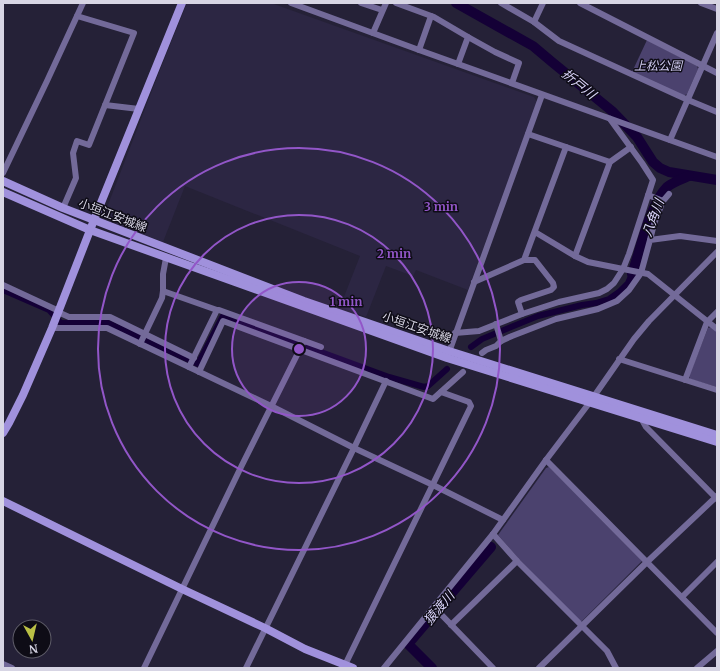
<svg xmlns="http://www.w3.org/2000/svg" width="720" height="671" font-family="Merriweather,'Noto Sans JP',serif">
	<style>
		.built { fill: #2c2643 }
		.green { fill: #4b426e }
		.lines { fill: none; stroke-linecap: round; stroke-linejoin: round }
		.canal { stroke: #140036; stroke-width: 6 }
		.river { stroke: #140036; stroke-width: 10 }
		.street { stroke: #736a99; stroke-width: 6 }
		.secondary { stroke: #a091dc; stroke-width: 8 }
		.ring { fill: none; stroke: #9256c8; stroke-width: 2 }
		.labels { text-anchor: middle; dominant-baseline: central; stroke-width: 3; stroke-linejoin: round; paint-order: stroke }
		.park-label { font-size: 12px; font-style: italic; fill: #cfcaef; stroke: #0e0c16 }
		.street-label { font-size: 12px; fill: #d7d5e4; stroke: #0e0c16 }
		.water-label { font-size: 13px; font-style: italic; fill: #dad4fa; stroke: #0e0c16 }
		.centre { fill: #9256c8; stroke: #0e0c16; stroke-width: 2 }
		.ring-label { font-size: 12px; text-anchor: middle; font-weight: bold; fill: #9256c8; stroke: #0e0c16; stroke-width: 3; stroke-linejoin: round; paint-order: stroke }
	</style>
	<rect width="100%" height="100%" fill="#252137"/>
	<polygon class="built" points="187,3 271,3 534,97 537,102 468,290 416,270 413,276 386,266 366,317 340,307 360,256 185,186 163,242 109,221 106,210 158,75"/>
	<g class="green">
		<polygon points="647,40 697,66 698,69 687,94 683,96 632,72"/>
		<polygon points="711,327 717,332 717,387 690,379 689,376 708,328"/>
		<polygon points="549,467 642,561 582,621 580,621 519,559 498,535 546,468"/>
	</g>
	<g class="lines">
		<g class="canal">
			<polyline points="3,290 49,310 61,323 108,323 198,364 223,316 389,377 424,387 428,386 447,369"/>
			<polyline points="471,347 482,339 538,316 582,305 596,303 609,299 619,292 628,283 632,274"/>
		</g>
		<g class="river">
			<polyline points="456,3 533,46 552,62 612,111 637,137 653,162 660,168 669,172 717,180"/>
			<path d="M 632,274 C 640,251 650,204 667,187 C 673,182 682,179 689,176"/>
			<polyline points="432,668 408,644 491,547"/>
		</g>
		<g class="street">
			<polyline points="291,3 419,50 717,157"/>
			<polyline points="361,3 382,10"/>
			<polyline points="396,3 434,17 468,37 458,64"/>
			<polyline points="501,3 534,22 559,41 688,100 717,112"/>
			<polyline points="580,3 717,73"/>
			<polyline points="701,3 717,9"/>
			<polyline points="534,22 543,3"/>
			<polyline points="373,33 386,3"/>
			<polyline points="468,37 495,52 519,63 512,83"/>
			<polyline points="419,50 431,16"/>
			<polyline points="105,105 139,109"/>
			<polyline points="528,134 610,162"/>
			<polyline points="670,140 717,33"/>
			<polyline points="631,147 610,162 575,256 588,262 648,274 717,329"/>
			<polyline points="3,173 47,81 83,3"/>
			<polyline points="648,195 663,201"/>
			<polyline points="63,208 76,178 73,153 77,141 89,145 134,33 77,16"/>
			<polyline points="535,232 575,256"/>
			<polyline points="650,240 654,224 663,201 669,194"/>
			<polyline points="474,282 524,260 566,147"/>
			<polyline points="3,285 59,311"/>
			<polyline points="163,291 217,310 189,367"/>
			<polyline points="217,310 219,310 321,347"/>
			<polyline points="58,312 69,317 110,317 194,358"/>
			<polyline points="522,314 518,302 521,300 551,290 554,287 553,283 535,260 524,260"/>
			<polyline points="496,324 501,341"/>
			<polyline points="52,328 107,328 271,406 354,448 433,485 503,520"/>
			<polyline points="455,333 479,331 522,314 559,302 599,293 607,289 614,283 623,269 629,254 653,180 642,163 610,119"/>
			<polyline points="140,344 162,298 163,291 163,274 166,258"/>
			<polyline points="482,353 486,350 496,346 501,341 512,336 556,319 598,309 617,301 629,290 641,273 650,240 680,236 717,241"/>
			<polyline points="448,355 542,95"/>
			<polyline points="619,359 717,390"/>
			<polyline points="199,372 223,321 433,399 463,372"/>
			<polyline points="685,380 707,322 717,312"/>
			<polyline points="641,418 646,427 717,499"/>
			<polyline points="546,460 717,633"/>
			<polyline points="493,534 517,561 607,651 616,668"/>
			<polyline points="682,597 717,562"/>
			<polyline points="434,607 493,668"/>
			<polyline points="451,625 517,561"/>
			<polyline points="3,664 12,668"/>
			<polyline points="345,665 471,406 469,402 441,392"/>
			<polyline points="144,668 242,465 304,341"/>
			<polyline points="246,668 354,448 386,381"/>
			<polyline points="384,668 493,534 546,460 590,402 634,339 649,321 717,252"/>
			<polyline points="539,668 647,562 717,496"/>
			<polyline points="697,668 717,651"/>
		</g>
		<g class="secondary">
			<polyline points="3,181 63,208 304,301 449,351 717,435"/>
			<polyline points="3,192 90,230 447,358 717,442"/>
			<polyline points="3,433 9,423 23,395 52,328 94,220 182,3"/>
			<polyline points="3,501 182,589 265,628 305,649 353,668"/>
		</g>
	</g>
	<circle cx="299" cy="349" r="67" fill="#9256c8" fill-opacity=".12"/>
	<g class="ring">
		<circle cx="299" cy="349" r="67"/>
		<circle cx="299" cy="349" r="134"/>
		<circle cx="299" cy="349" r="201"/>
	</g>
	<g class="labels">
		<g class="park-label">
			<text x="658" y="65">上松公園</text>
		</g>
		<g class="street-label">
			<text transform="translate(113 215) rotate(21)">小垣江安城線</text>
			<text transform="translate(417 327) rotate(19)">小垣江安城線</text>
		</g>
		<g class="water-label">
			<text transform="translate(579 84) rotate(39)">折戸川</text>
			<text transform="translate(653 218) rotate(-70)">八角川</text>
			<text transform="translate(439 608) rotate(-50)">猿渡川</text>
		</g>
	</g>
	<circle cx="299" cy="349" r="6" class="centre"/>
	<g class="ring-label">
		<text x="441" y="211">3 min</text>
		<text x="394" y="258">2 min</text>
		<text x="346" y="306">1 min</text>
	</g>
	<rect width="720" height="671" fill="none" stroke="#d7d5e4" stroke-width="8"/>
	<g transform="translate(32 639) rotate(172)"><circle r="19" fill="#0e0c16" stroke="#5e5c68"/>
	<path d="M0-3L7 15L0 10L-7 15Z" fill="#bac045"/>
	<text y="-6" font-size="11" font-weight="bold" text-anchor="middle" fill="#d7d5e4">N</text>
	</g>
</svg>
